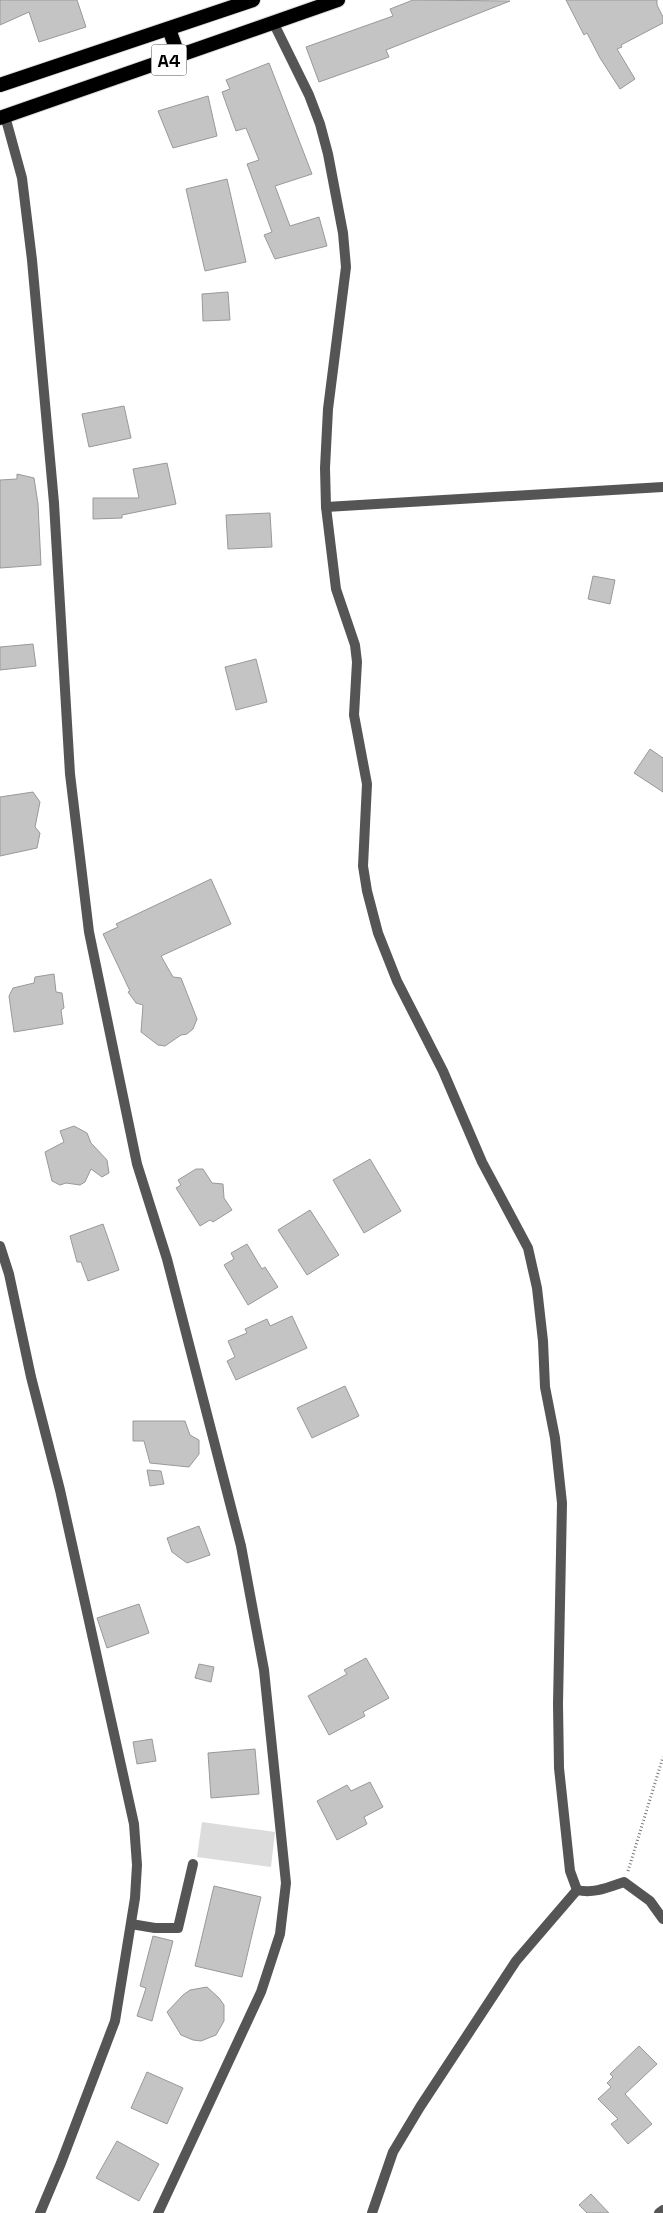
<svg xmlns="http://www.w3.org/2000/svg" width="663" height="2213" font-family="'Space Grotesk',sans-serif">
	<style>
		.green { fill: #dcdcdc }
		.building { fill: #c4c4c4; stroke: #999 }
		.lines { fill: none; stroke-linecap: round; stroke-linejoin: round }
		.trunk-casing { stroke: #dbdbdb; stroke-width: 16 }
		.path { stroke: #777; stroke-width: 3; stroke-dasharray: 1 2.5; stroke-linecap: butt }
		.minor { stroke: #555; stroke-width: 10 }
		.trunk { stroke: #000; stroke-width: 14 }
		.labels { text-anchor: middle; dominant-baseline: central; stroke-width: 4.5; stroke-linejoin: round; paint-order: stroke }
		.shield { fill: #fff; stroke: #4c4c4c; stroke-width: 1 }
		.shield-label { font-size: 18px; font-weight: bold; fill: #000 }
	</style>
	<rect width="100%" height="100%" fill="#fff"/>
	<polygon class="green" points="202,1822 275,1832 271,1867 197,1857"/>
	<g class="building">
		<polygon points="0,0 77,0 86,27 39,42 29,12 0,25"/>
		<polygon points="413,0 510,1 386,50 389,57 319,82 306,47 393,16 390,9"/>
		<polygon points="566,0 657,0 657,5 663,17 663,23 621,45 622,47 617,49 635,79 620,89 600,58 587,33 584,35"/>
		<polygon points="269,63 312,174 275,186 290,226 319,217 327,246 275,259 264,235 272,232 247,164 259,160 246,128 236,131 222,92 230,89 226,80"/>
		<polygon points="208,96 217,136 173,148 158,111"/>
		<polygon points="227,179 246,262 205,271 186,189"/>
		<polygon points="228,292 230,320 203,321 202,294"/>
		<polygon points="124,406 131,438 89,447 82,414"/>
		<polygon points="167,463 176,504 122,515 122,518 93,519 93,498 139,498 133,469"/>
		<polygon points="17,474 34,478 38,504 41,565 0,568 0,480 17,479"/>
		<polygon points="270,513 272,547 228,549 226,515"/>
		<polygon points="593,576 615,580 610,604 588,599"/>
		<polygon points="33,644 36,666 0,670 0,647"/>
		<polygon points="256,659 267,702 236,710 225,667"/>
		<polygon points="650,749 663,758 663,792 634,773"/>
		<polygon points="33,792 40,802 35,827 40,833 37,848 0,856 0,797"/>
		<polygon points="211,879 231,924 161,956 173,977 181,978 197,1019 193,1029 187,1034 181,1035 165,1046 158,1045 141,1032 143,1005 136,1003 128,992 130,991 103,934 118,927 116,924"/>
		<polygon points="54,974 56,992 62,993 64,1008 61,1010 63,1024 14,1032 9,996 13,988 34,983 35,977"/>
		<polygon points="74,1126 87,1133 91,1143 107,1160 109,1173 102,1177 91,1169 85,1182 80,1185 66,1183 60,1185 52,1181 45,1152 64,1142 60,1131"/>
		<polygon points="370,1159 401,1211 364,1233 333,1180"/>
		<polygon points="196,1169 203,1169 212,1183 223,1184 224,1198 232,1210 213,1222 210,1220 200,1226 176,1188 181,1185 178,1180"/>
		<polygon points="310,1210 339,1255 307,1275 278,1230"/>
		<polygon points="103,1224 119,1270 88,1281 81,1262 77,1262 70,1236"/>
		<polygon points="247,1244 262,1269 265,1267 278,1287 248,1305 224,1265 234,1259 231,1253"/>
		<polygon points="292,1316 307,1348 236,1380 227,1361 235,1357 228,1341 247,1333 245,1329 267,1319 270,1326"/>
		<polygon points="345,1386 359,1416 312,1438 297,1408"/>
		<polygon points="133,1421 185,1421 190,1435 199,1440 199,1454 189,1467 150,1463 144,1441 133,1441"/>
		<polygon points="147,1470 161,1471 164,1484 150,1486"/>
		<polygon points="199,1526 210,1555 187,1563 172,1552 167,1538"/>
		<polygon points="139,1604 149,1633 107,1648 97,1618"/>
		<polygon points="366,1658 389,1698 363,1712 365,1716 329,1735 308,1696 347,1674 344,1670"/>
		<polygon points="199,1664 214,1667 211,1682 195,1678"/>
		<polygon points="152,1739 156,1761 137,1764 133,1742"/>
		<polygon points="255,1749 259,1794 211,1798 208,1753"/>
		<polygon points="370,1782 383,1807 364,1817 367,1824 337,1840 317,1801 347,1785 351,1791"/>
		<polygon points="214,1886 261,1897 242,1977 195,1966"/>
		<polygon points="153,1936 173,1941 152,2021 137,2016 146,1988 140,1986"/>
		<polygon points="207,1987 219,1998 224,2005 224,2021 216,2035 201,2041 193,2040 181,2035 167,2012 183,1995 190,1990"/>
		<polygon points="639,2046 657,2064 625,2094 652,2124 628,2144 611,2124 618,2119 598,2099 611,2087 607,2083 613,2077 610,2074"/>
		<polygon points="147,2072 183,2088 167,2124 131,2108"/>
		<polygon points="117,2141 159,2164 139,2201 96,2178"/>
		<polygon points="591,2194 609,2213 587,2213 579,2205"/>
	</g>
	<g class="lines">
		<g class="trunk-casing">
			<g id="trunk">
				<polyline points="169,29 179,57"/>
				<polyline points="0,85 253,0"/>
				<polyline points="0,118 338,0"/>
			</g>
		</g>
		<polyline class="path" points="628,1871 663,1757"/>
		<g class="minor">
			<path d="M 274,24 L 309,95 L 320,124 L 328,154 L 343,233 L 346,267 L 328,409 L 325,468 L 326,507 L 336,589 L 355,645 L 357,662 L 354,715 L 367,784 L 363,866 L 367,891 L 378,933 L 397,981 L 443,1071 L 482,1162 L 528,1248 L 537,1288 L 543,1341 L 545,1387 L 555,1438 L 562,1503 L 558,1704 L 559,1768 L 570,1871 L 577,1890 C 594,1894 609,1887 624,1882 L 650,1901 L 663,1919"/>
			<polyline points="5,116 22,178 32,260 54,503 70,774 89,932 137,1164 167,1259 241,1546 264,1670 286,1883 280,1934 261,1992 158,2213"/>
			<polyline points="326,507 663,487"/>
			<polyline points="0,1246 9,1274 31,1377 60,1490 134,1824 137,1865 135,1898 115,2021 61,2163 40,2213"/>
			<polyline points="131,1924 155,1928 178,1928 193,1864"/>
			<polyline points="372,2213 393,2152 420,2107 516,1961 577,1890"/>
			<polyline points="659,2213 663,2210"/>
		</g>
		<use href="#trunk" class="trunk"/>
	</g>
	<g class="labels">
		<rect class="shield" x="151.5" y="44.5" width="35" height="31" rx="4"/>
		<g class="shield-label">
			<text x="169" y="60">A4</text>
		</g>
	</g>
</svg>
